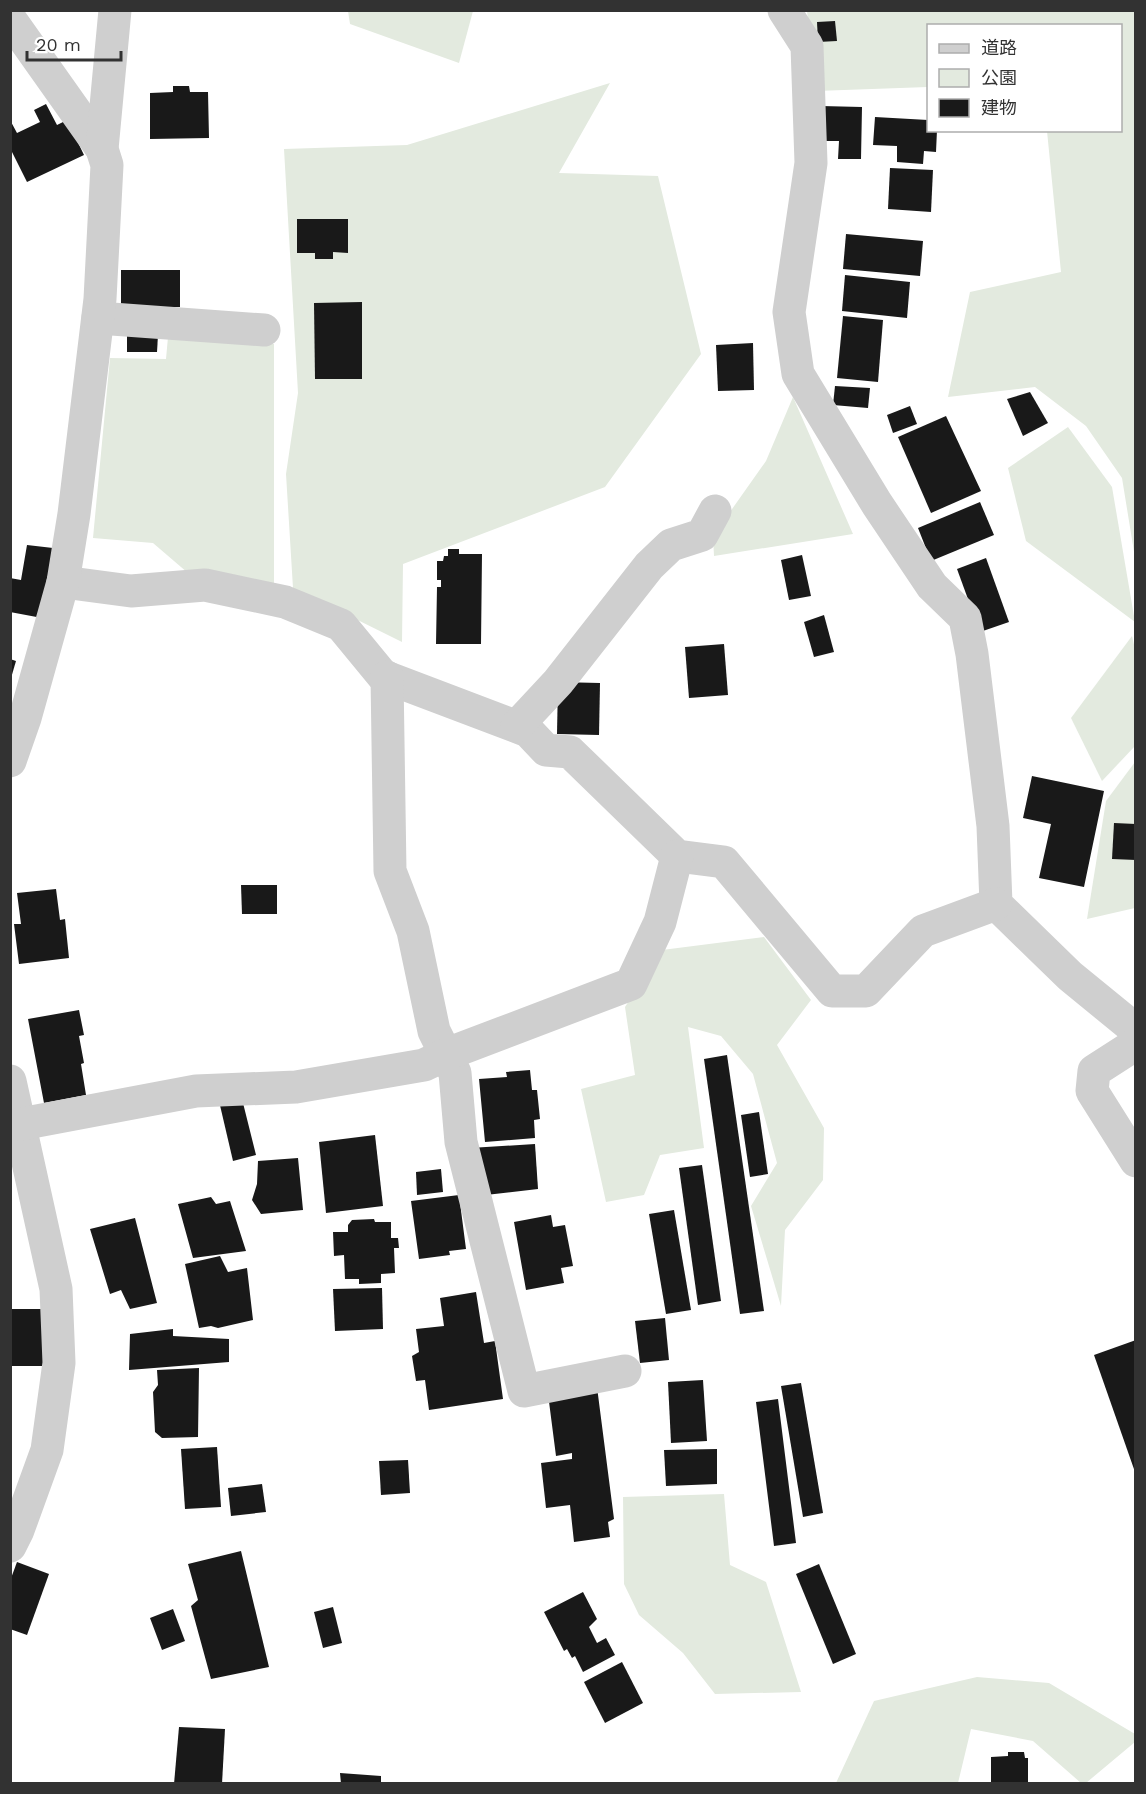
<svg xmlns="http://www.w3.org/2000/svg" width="1146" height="1794" font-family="'Work Sans','Noto Sans JP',sans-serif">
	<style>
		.green { fill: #e3eadf }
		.building { fill: #191919 }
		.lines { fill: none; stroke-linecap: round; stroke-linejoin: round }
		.minor { stroke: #cfcfcf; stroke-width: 33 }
	</style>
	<rect width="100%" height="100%" fill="#fff"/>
	<g class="green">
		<polygon points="348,11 348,10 473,11 459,63 350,24"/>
		<polygon points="807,11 1135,11 1135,558 1122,478 1086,426 1035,387 948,397 970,292 1061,272 1047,131 1120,130 1120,26 928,26 928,87 816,91"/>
		<polygon points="610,83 559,173 658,176 701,354 605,487 403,564 402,642 293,588 286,474 298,393 284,149 407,145"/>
		<polygon points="168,337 274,344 274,584 188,573 153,543 93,538 110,358 166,359"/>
		<polygon points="793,397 853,534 714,556 713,536 766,461"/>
		<polygon points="1068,427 1112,487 1135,622 1026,541 1008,468"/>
		<polygon points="1132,636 1136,653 1135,746 1102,781 1071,718"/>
		<polygon points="1135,762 1135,908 1087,919 1106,801"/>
		<polygon points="764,937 811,1000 777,1045 824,1128 823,1180 785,1230 781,1306 751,1206 777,1163 753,1074 721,1036 688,1027 704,1148 660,1155 644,1195 606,1202 581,1089 635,1075 625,1007 662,950"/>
		<polygon points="724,1494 730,1565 766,1582 801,1692 715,1694 683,1653 639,1615 624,1584 623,1497"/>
		<polygon points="977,1677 1049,1683 1135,1734 1135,1742 1086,1783 1081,1783 1033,1741 971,1729 958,1783 836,1783 874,1701"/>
	</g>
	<g class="building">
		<polygon points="835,21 837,41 818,42 817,22"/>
		<polygon points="173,86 189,86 190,92 208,92 209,138 150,139 150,93 173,92"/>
		<polygon points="46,104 57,125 67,120 84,155 27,182 10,148 10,120 17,133 40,122 34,110"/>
		<polygon points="821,106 862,107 861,159 838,159 839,141 820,141"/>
		<polygon points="875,117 928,120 928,130 937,130 936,152 924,151 923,164 897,162 897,146 873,145"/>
		<polygon points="890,168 933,170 931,212 888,209"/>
		<polygon points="297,219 348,219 348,253 333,252 333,259 315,259 315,253 297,253"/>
		<polygon points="846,234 923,241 920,276 843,269"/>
		<rect x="121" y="270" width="59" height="37"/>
		<polygon points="845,275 910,282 907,318 842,311"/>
		<polygon points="362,302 362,379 315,379 314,303"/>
		<polygon points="843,316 883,320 878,382 837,378"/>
		<polygon points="127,335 158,335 157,352 127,352"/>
		<polygon points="753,343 754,390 718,391 716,345"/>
		<polygon points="835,386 870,388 868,408 833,405"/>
		<polygon points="1030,392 1048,423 1023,436 1007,399"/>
		<polygon points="910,406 917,424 893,433 887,415"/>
		<polygon points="946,416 981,491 931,513 898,437"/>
		<polygon points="980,502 994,535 931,561 918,528"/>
		<polygon points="27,545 53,548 42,618 10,612 10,578 21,580"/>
		<polygon points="448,549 459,549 459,554 482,554 481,644 436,644 437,587 441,587 441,580 437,580 437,561 443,561 444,556 448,556"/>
		<polygon points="802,555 811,596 789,600 781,560"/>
		<polygon points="986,558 1009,622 980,632 957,569"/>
		<polygon points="824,615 834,652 814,657 804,622"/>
		<polygon points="724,644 728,695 689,698 685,647"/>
		<polygon points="10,659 16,661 11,678 10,678"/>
		<polygon points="558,682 600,683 599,735 557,734"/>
		<polygon points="1032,776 1104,791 1084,887 1039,878 1051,824 1023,818"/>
		<polygon points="1114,823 1136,824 1136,860 1112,859"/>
		<polygon points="241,885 277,885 277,914 242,914"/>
		<polygon points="56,889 60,920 65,919 69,958 19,964 14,924 21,924 17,893"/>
		<polygon points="79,1010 84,1035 79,1036 84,1063 81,1064 86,1095 44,1103 28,1019"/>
		<polygon points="727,1055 764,1311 740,1314 704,1059"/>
		<polygon points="530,1070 532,1090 537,1090 540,1119 534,1120 535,1138 485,1142 479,1079 507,1077 506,1072"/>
		<polygon points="241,1095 256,1155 233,1161 219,1101"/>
		<polygon points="759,1112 768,1174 750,1177 741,1115"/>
		<polygon points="375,1135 383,1206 326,1213 319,1142"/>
		<polygon points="535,1144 538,1189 477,1196 470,1148"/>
		<polygon points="298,1158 303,1210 261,1214 252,1200 257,1184 258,1161"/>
		<polygon points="702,1165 721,1301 698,1305 679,1168"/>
		<polygon points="441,1169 443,1192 417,1195 416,1172"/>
		<polygon points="459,1195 466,1249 449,1251 450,1255 419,1259 411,1201"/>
		<polygon points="211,1197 216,1204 230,1201 246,1251 193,1258 178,1204"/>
		<polygon points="674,1210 691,1310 666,1314 649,1214"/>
		<polygon points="551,1215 553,1227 565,1225 573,1266 561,1268 564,1283 526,1290 514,1222"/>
		<polygon points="135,1218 157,1303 130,1309 121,1290 110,1294 90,1229"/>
		<polygon points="374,1219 375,1222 391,1222 391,1238 398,1238 399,1248 394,1248 395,1273 381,1274 381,1283 359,1284 359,1279 345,1279 344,1255 334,1256 333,1232 348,1232 348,1225 352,1220"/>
		<polygon points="220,1256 228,1272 247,1268 253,1320 218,1328 211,1326 199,1328 185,1264"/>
		<polygon points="382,1288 383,1329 335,1331 333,1289"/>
		<polygon points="476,1292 484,1343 495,1341 503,1399 429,1410 425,1380 416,1381 412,1356 419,1352 416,1329 444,1326 440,1298"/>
		<polygon points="10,1309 45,1309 44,1366 10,1366"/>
		<polygon points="665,1318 669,1360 640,1363 635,1321"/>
		<polygon points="173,1329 173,1336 229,1339 229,1362 129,1370 130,1334"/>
		<polygon points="1136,1340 1136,1472 1135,1472 1094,1355"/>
		<polygon points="199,1368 198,1437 162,1438 155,1432 153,1392 158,1385 157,1370"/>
		<polygon points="703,1380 707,1441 671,1443 668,1382"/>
		<polygon points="801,1383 823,1513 803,1517 781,1386"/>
		<polygon points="597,1387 614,1519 608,1522 610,1537 574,1542 570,1505 546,1508 541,1463 572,1459 572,1453 556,1456 548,1394"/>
		<polygon points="778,1399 796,1543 774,1546 756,1402"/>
		<polygon points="217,1447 221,1507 185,1509 181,1449"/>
		<polygon points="717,1449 717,1484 666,1486 664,1450"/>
		<polygon points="408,1460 410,1493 381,1495 379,1461"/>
		<polygon points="262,1484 266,1512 231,1516 228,1488"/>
		<polygon points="241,1551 269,1667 211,1679 191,1606 198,1600 188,1564"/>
		<polygon points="17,1562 49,1574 27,1635 10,1629 10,1581"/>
		<polygon points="819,1564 856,1654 833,1664 796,1574"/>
		<polygon points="583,1592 597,1619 589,1627 597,1643 606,1638 615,1655 583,1672 575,1656 572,1658 567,1649 564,1651 544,1612"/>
		<polygon points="333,1607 342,1643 323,1648 314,1612"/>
		<polygon points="173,1609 185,1641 162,1650 150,1618"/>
		<polygon points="622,1662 643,1703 605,1723 584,1682"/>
		<polygon points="179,1727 225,1729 222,1784 174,1784"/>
		<polygon points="1008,1752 1024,1752 1025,1758 1028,1758 1028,1784 991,1784 991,1757 1008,1756"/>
		<polygon points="340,1773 381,1776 381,1784 341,1784"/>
	</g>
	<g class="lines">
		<g class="minor">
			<polyline points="784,10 807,46 811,163 789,312 798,374 877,504 932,586 965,618 972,654 993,826 996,904 1070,976 1136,1030"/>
			<polyline points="10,19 102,149"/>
			<polyline points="98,318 264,330"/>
			<polyline points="63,582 131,591 205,585 285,602 341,625 383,676 528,731 546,750 570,752 677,856 724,862 832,991 866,991 923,931 996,904"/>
			<polyline points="387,677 390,871 413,931 434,1031 455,1073 461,1142 524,1391 625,1371"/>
			<polyline points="517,726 558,682 649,566 671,545 702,535 715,511"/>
			<polyline points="10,761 25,718 63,582 74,514 100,299 107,165 102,149 115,10"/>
			<polyline points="1136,1044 1094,1071 1092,1091 1136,1161"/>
			<polyline points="10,1081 56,1289 59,1363 47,1450 18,1530 10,1546"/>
			<polyline points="21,1124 196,1091 296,1087 424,1065 447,1054 631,984 660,922 677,856"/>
		</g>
	</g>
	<rect width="1146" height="1794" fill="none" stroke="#323232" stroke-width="24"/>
	<rect x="927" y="24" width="195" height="108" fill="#ffffff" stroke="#adadad" stroke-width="1.5"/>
	<rect x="939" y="44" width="30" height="9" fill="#cfcfcf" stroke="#adadad" stroke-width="1.5"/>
	<text x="981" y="54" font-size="18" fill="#323232">道路</text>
	<rect x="939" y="69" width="30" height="18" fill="#e3eadf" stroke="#adadad" stroke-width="1.5"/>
	<text x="981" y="84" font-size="18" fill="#323232">公園</text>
	<rect x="939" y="99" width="30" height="18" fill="#191919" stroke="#adadad" stroke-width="1.5"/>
	<text x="981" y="114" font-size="18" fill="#323232">建物</text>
	<path d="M27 51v9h94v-9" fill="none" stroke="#323232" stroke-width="3"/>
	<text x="36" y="51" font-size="18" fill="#323232" stroke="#ffffff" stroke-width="4.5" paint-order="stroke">20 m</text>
</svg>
